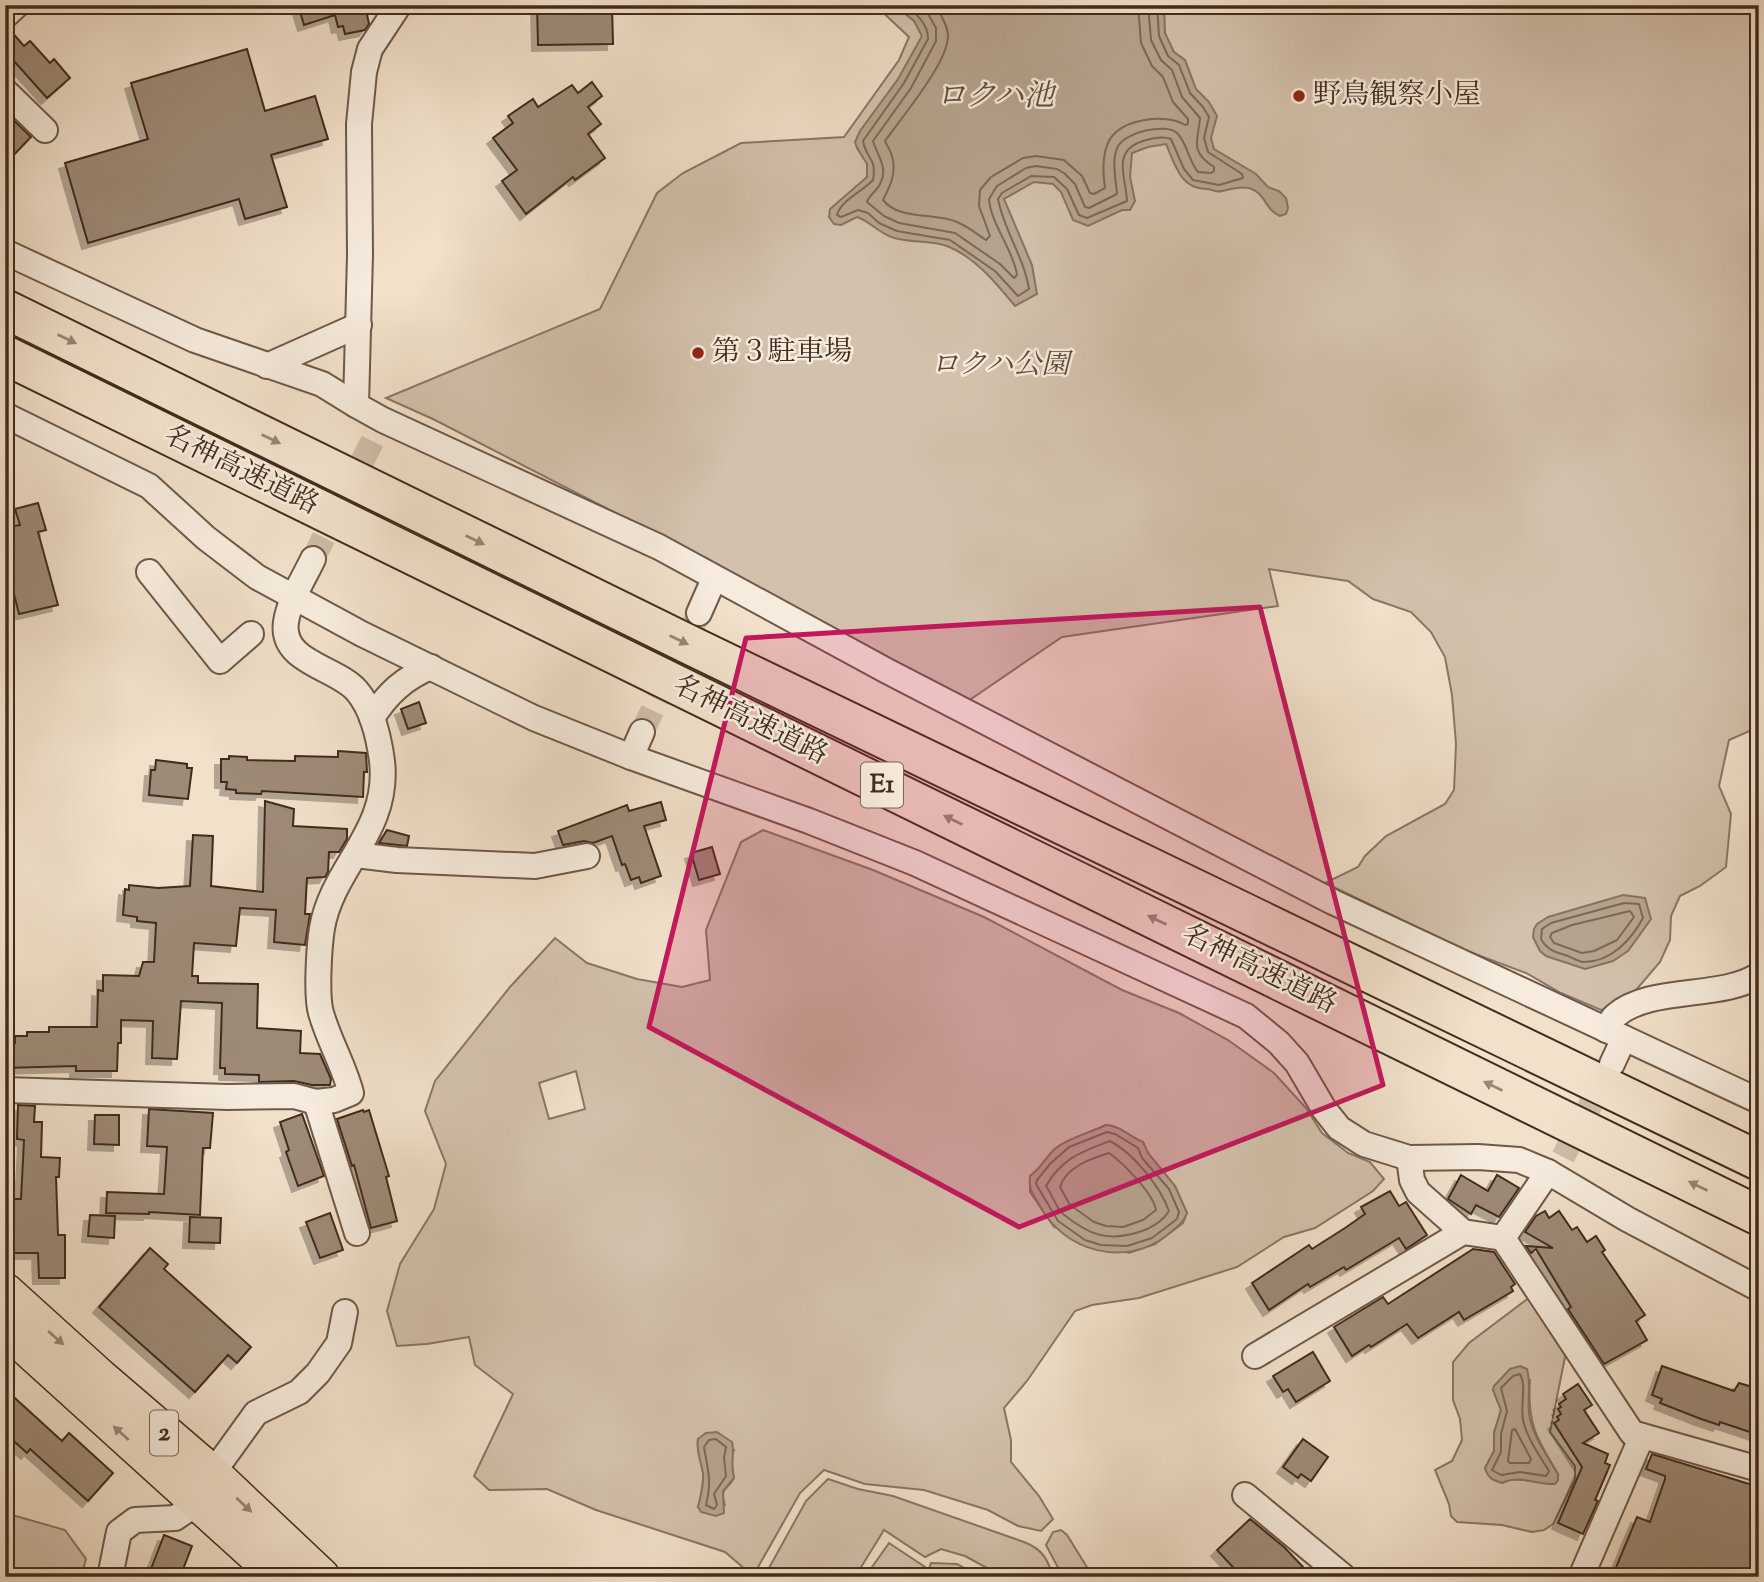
<svg xmlns="http://www.w3.org/2000/svg" width="1764" height="1582" font-family="'Sorts Mill Goudy','Noto Serif JP',serif">
	<style>
		.green { fill: #d3c1ad; stroke: #8a7665; stroke-width: 2; fill-rule: evenodd }
		.water { fill: #b6a38f; stroke: #887361; stroke-width: 2 }
		.lines { fill: none; stroke-linecap: round; stroke-linejoin: round }
		.shore { stroke: #7c6856; stroke-width: 2 }
		.building { fill: #9d8a77; stroke: #422c1d; stroke-width: 2; filter: url(#shadow) }
		.street-tunnel { stroke: #cebca7; stroke-width: 24; stroke-dasharray: 24 12; stroke-linecap: butt }
		.street-casing { stroke: #6e5948; stroke-width: 28 }
		.primary-casing { stroke: #422c1d; stroke-width: 40 }
		.highway-casing { stroke: #422c1d; stroke-width: 42 }
		.street { stroke: #f6ebdd; stroke-width: 24 }
		.primary { stroke: #f1e0ca; stroke-width: 37 }
		.highway { stroke: #f1e0ca; stroke-width: 38 }
		.oneway { fill: #9a8674 }
		.marked { fill: #c2185b; fill-opacity: 0.2; stroke: #c2185b; stroke-width: 5; stroke-linejoin: round }
		.poi-dot { fill: #8f2418; stroke: #f6ebdd; stroke-width: 2.5 }
		.labels { text-anchor: middle; dominant-baseline: central; stroke-width: 5; stroke-linejoin: round; paint-order: stroke }
		.shield { fill: #f6ebdd; stroke: #786557; stroke-width: 2 }
		.shield-label { font-size: 26px; font-weight: bold; fill: #422c1d }
		.poi-label { font-size: 28px; fill: #422c1d; stroke: #f6ebdd; text-anchor: start }
		.park-label { font-size: 28px; font-style: italic; fill: #5f4a3a; stroke: #f6ebdd }
		.street-label { font-size: 28px; fill: #422c1d; stroke: #f6ebdd }
		.water-label { font-size: 30px; font-style: italic; fill: #5f4a3a; stroke: #f6ebdd }
	</style>
	<defs>
		<filter id="shadow"><feDropShadow dx="-6" dy="6" stdDeviation="0" flood-color="#0004"/></filter>
	</defs>
	<rect width="100%" height="100%" fill="#f1e0ca"/>
	<filter id="stains"><feTurbulence type="fractalNoise" baseFrequency=".00286" numOctaves="4"/><feColorMatrix values="0 0 0 0 .2 0 0 0 0 .09 0 0 0 0 .02 0 0 0 .5 -.17"/></filter>
	<radialGradient id="worn" r=".72"><stop offset=".6" stop-color="#630" stop-opacity="0"/><stop offset="1" stop-color="#630" stop-opacity=".3"/></radialGradient>
	<g class="green">
		<polygon points="875,5 1759,5 1759,729 1754,729 1729,740 1719,786 1731,814 1726,867 1700,886 1680,896 1671,916 1670,940 1660,962 1636,990 1617,1006 1601,1010 1561,993 1526,973 1462,949 1325,883 1358,867 1365,856 1386,836 1445,804 1454,790 1456,744 1452,695 1445,657 1431,632 1411,612 1373,599 1348,581 1269,569 1278,606 1062,637 968,701 738,576 433,419 386,398 600,309 657,193 683,173 741,143 844,137 899,60 909,37"/>
		<path d="M 763,830 L 873,870 L 984,917 L 1122,990 L 1179,1013 L 1228,1040 L 1274,1073 L 1306,1108 L 1322,1133 L 1348,1153 L 1370,1162 L 1384,1179 L 1373,1191 L 1315,1228 L 1284,1237 L 1237,1267 L 1139,1298 L 1092,1305 L 1075,1311 L 1027,1381 L 1004,1408 L 1011,1440 L 1011,1462 L 1039,1496 L 1053,1519 L 1041,1531 L 1018,1526 L 988,1510 L 924,1490 L 865,1484 L 824,1470 L 800,1493 L 753,1576 L 725,1552 L 596,1510 L 547,1489 L 489,1490 L 474,1476 L 513,1394 L 475,1365 L 469,1337 L 427,1344 L 397,1346 L 387,1311 L 400,1264 L 434,1209 L 446,1164 L 425,1111 L 435,1081 L 510,987 L 555,938 L 587,963 L 637,979 L 682,987 L 710,980 L 706,930 L 741,842 ZM 576,1071 L 585,1109 L 549,1119 L 539,1083 ZM 1106,1125 C 1121,1126 1130,1137 1143,1142 L 1147,1153 L 1175,1186 L 1187,1213 L 1183,1223 L 1155,1244 L 1129,1253 L 1054,1227 L 1030,1192 L 1030,1176 C 1041,1169 1046,1156 1056,1148 C 1070,1137 1090,1133 1106,1125 ZM 698,1439 L 734,1450 L 731,1458 L 734,1478 C 727,1491 719,1488 725,1505 L 698,1507 C 701,1496 704,1485 703,1473 C 702,1461 696,1452 698,1439 Z"/>
		<path d="M 1530,1297 L 1566,1352 L 1550,1432 L 1575,1466 L 1575,1479 L 1553,1524 L 1544,1530 L 1532,1532 L 1502,1525 L 1457,1522 L 1451,1516 L 1449,1504 L 1435,1470 L 1452,1461 L 1462,1440 L 1460,1419 L 1453,1400 L 1453,1362 L 1469,1343 ZM 1530,1380 C 1527,1423 1536,1438 1558,1474 L 1534,1481 L 1510,1479 L 1502,1483 L 1485,1468 L 1494,1451 L 1494,1433 L 1501,1410 L 1493,1390 Z"/>
		<path d="M 828,1479 L 858,1489 L 893,1496 L 1024,1542 C 1041,1549 1046,1556 1052,1573 L 1057,1577 L 1016,1577 L 1012,1574 L 987,1568 L 965,1556 L 941,1549 L 925,1557 L 884,1530 L 855,1577 L 764,1577 L 806,1501 Z"/>
		<polygon points="5,1513 65,1530 86,1559 81,1577 5,1577"/>
		<polygon points="1061,1530 1067,1535 1093,1577 1063,1577 1046,1545 1053,1532"/>
		<polygon points="889,1543 925,1567 922,1577 865,1577"/>
		<polygon points="931,1563 957,1564 980,1577 926,1577"/>
	</g>
	<g class="water">
		<path d="M 894,5 L 1164,5 L 1165,33 L 1174,52 L 1185,60 L 1196,89 L 1209,102 L 1217,116 L 1211,138 L 1214,149 L 1256,174 L 1268,187 L 1279,191 L 1286,198 L 1288,208 L 1286,214 L 1280,216 C 1265,210 1265,192 1249,188 C 1238,186 1232,189 1222,191 C 1216,193 1212,189 1206,189 C 1181,189 1175,165 1166,144 L 1148,147 L 1132,153 L 1130,177 L 1135,201 L 1130,210 L 1122,210 L 1088,226 L 1073,220 L 1061,192 L 1053,184 L 1034,182 L 1004,199 L 1032,265 L 1037,294 L 1015,306 C 997,284 975,257 947,246 C 930,240 911,243 894,238 C 878,233 870,221 857,217 L 841,225 L 834,224 L 829,217 L 830,209 L 867,177 L 867,164 L 857,148 L 855,142 L 860,131 L 898,79 L 922,36 L 914,21 Z"/>
		<polygon points="1623,895 1645,898 1651,919 1628,951 1613,961 1585,969 1546,956 1540,951 1533,937 1534,929 1537,924 1548,917"/>
		<path d="M 1106,1125 C 1121,1126 1130,1137 1143,1142 L 1148,1153 L 1175,1186 L 1187,1213 C 1183,1224 1175,1228 1166,1236 C 1124,1268 1064,1251 1040,1206 C 1034,1195 1028,1190 1030,1176 C 1041,1169 1046,1156 1056,1148 C 1071,1137 1090,1133 1106,1125 Z"/>
		<path d="M 1520,1366 L 1527,1369 C 1532,1386 1526,1403 1530,1419 C 1535,1439 1548,1457 1558,1474 L 1558,1480 L 1555,1484 C 1536,1485 1520,1474 1502,1483 C 1492,1480 1488,1478 1485,1468 L 1494,1451 L 1494,1433 L 1501,1410 L 1493,1390 L 1494,1386 L 1510,1369 Z"/>
		<path d="M 717,1432 L 732,1442 C 735,1454 730,1464 734,1478 L 723,1491 L 724,1513 L 716,1516 L 701,1512 L 698,1507 C 701,1496 704,1484 703,1473 C 701,1461 696,1452 698,1439 L 706,1433 Z"/>
	</g>
	<g class="lines">
		<g class="shore">
			<path d="M 905,5 C 916,14 928,23 928,39 L 904,83 L 863,141 C 866,159 877,157 873,180 C 862,192 841,200 837,215 L 841,217 L 858,210 L 868,213 L 879,223 L 897,231 L 950,240 L 995,271 L 1018,296 L 1029,289 C 1024,257 1004,231 998,199 L 1002,193 L 1031,176 L 1054,177 L 1067,189 L 1079,215 L 1087,218 L 1127,201 C 1126,177 1111,151 1143,141 C 1152,138 1163,136 1171,139 L 1184,169 L 1193,180 L 1219,185 L 1243,178 L 1242,174 L 1208,152 L 1204,138 L 1209,117 L 1203,107 L 1190,93 L 1179,65 L 1168,56 L 1159,36 L 1157,5"/>
			<path d="M 919,5 L 927,12 L 936,28 L 936,41 L 911,88 L 873,141 C 877,155 889,168 880,184 C 877,191 869,195 867,202 L 884,216 L 899,223 L 955,233 L 1000,264 L 1014,278 L 1017,275 C 1014,251 991,225 989,199 L 997,186 L 1026,168 L 1036,166 L 1057,169 L 1064,173 L 1075,184 L 1085,207 L 1089,208 L 1117,194 C 1116,180 1111,160 1118,146 C 1126,132 1167,122 1178,134 C 1187,144 1189,161 1198,172 L 1211,173 L 1214,171 L 1214,167 C 1189,151 1198,141 1200,118 L 1182,97 L 1172,70 L 1161,60 L 1151,40 L 1148,5"/>
			<path d="M 935,5 C 940,14 948,25 948,36 C 948,63 901,118 885,141 C 887,146 891,151 892,156 C 897,173 890,186 883,200 C 900,221 934,212 957,222 C 967,226 977,234 986,240 L 990,236 L 979,206 L 980,190 L 991,177 L 1023,158 L 1036,156 L 1064,160 L 1082,176 L 1090,193 L 1094,194 L 1105,188 C 1103,174 1102,152 1110,139 C 1123,119 1165,113 1185,125 L 1188,124 L 1188,119 L 1173,102 L 1163,77 L 1152,66 L 1141,43 L 1138,5"/>
			<path d="M 1624,903 L 1639,904 L 1643,918 C 1631,940 1611,962 1584,962 C 1578,962 1573,958 1568,956 C 1556,952 1548,951 1541,939 L 1542,929 L 1551,923 Z"/>
			<polygon points="1630,911 1634,917 1617,940 1594,951 1582,953 1554,943 1550,937 1552,933 1572,925"/>
			<polygon points="1107,1132 1115,1134 1138,1148 1142,1158 1169,1189 1179,1212 1177,1219 1152,1238 1127,1246 1101,1245 1085,1240 1058,1221 1036,1184 1037,1180 1050,1164 1069,1147"/>
			<path d="M 1110,1141 C 1133,1153 1160,1186 1169,1211 C 1163,1221 1150,1229 1139,1232 C 1107,1242 1089,1235 1063,1214 C 1056,1208 1052,1194 1046,1186 C 1062,1158 1081,1152 1110,1141 Z"/>
			<path d="M 1109,1153 C 1123,1163 1153,1193 1156,1210 L 1143,1220 L 1123,1227 L 1106,1226 L 1094,1222 L 1070,1205 L 1060,1187 C 1066,1167 1090,1159 1109,1153 Z"/>
			<path d="M 1520,1374 C 1527,1386 1520,1405 1523,1420 C 1527,1438 1539,1455 1549,1471 L 1546,1476 L 1520,1472 L 1501,1475 L 1492,1470 L 1501,1452 L 1501,1434 L 1507,1411 L 1501,1388 L 1513,1376 Z"/>
			<polygon points="1515,1429 1531,1459 1529,1463 1510,1463 1508,1461 1512,1430"/>
			<path d="M 716,1439 L 726,1447 L 724,1458 L 726,1476 L 714,1494 L 717,1505 L 714,1509 L 706,1505 C 712,1480 708,1472 704,1447 L 709,1440 Z"/>
		</g>
	</g>
	<g class="building">
		<polygon points="298,5 365,5 369,24 365,30 345,34 343,26 338,27 335,15 304,25"/>
		<polygon points="537,5 612,5 613,44 538,45"/>
		<polygon points="5,30 10,30 24,46 30,41 50,63 54,59 70,78 47,98 5,51"/>
		<polygon points="247,49 265,111 315,96 328,139 271,155 287,207 245,219 239,199 88,243 65,163 148,139 131,83"/>
		<polygon points="592,82 602,96 588,107 601,124 588,134 605,158 575,180 573,177 526,214 502,181 517,170 493,138 513,123 508,116 533,99 538,107 572,85 578,93"/>
		<polygon points="5,112 31,137 5,164"/>
		<polygon points="38,503 46,530 38,532 58,605 19,614 5,558 5,528 20,525 15,509"/>
		<polygon points="419,702 426,723 408,729 401,709"/>
		<polygon points="338,751 366,753 367,772 364,772 363,797 262,791 261,794 236,793 236,790 226,789 227,782 221,782 221,759 229,759 229,756 247,757 247,760 295,761 295,756 338,757"/>
		<polygon points="156,760 187,764 187,768 192,768 188,799 149,795 151,770 155,770"/>
		<polygon points="265,801 294,809 293,826 347,829 347,839 339,852 329,852 328,872 325,877 307,878 305,914 310,914 305,945 274,942 276,910 240,908 236,946 194,943 192,976 198,976 198,983 258,984 257,1028 301,1031 300,1053 320,1054 331,1079 330,1085 312,1085 294,1081 259,1082 259,1075 225,1074 225,1068 220,1068 222,1003 181,1001 177,1059 152,1058 153,1021 121,1020 121,1043 118,1043 117,1071 76,1071 76,1066 5,1068 5,1043 15,1043 15,1036 27,1036 27,1032 49,1032 49,1027 97,1027 98,990 103,991 103,975 139,976 143,962 154,962 156,923 137,921 137,917 123,915 125,889 129,890 129,885 158,888 190,886 193,835 213,836 211,886 263,892"/>
		<polygon points="661,802 666,820 644,826 661,876 641,883 639,877 631,880 625,864 622,865 612,836 593,843 584,841 563,845 558,831 627,805 629,811"/>
		<polygon points="387,830 409,836 407,846 379,843"/>
		<polygon points="712,847 720,874 699,880 691,853"/>
		<polygon points="18,1105 35,1106 34,1122 42,1122 41,1157 60,1158 59,1177 56,1177 58,1235 65,1235 65,1278 39,1278 38,1253 7,1253 5,1199 21,1199 24,1140 17,1139"/>
		<polygon points="149,1109 213,1113 210,1148 203,1148 200,1215 149,1212 149,1214 106,1213 107,1192 164,1194 167,1147 147,1146"/>
		<polygon points="363,1110 364,1112 369,1110 389,1176 386,1177 397,1221 371,1228 354,1165 352,1166 337,1119"/>
		<polygon points="302,1114 324,1176 298,1186 286,1152 289,1150 280,1122"/>
		<polygon points="95,1115 119,1115 119,1145 94,1144"/>
		<polygon points="1461,1175 1488,1191 1497,1175 1519,1188 1499,1217 1476,1205 1471,1214 1448,1199"/>
		<polygon points="1390,1191 1399,1206 1406,1202 1427,1235 1406,1249 1399,1238 1346,1270 1344,1267 1310,1287 1308,1284 1269,1310 1252,1283 1309,1245 1312,1249 1345,1228 1365,1214 1361,1207"/>
		<polygon points="1545,1211 1549,1218 1559,1211 1572,1230 1577,1227 1587,1242 1596,1236 1605,1250 1602,1252 1645,1315 1636,1321 1647,1340 1604,1364 1568,1309 1571,1307 1536,1249 1531,1253 1526,1246 1553,1248 1525,1232 1536,1216"/>
		<polygon points="330,1213 343,1250 320,1258 306,1222"/>
		<polygon points="90,1215 115,1216 114,1238 88,1236"/>
		<polygon points="190,1217 221,1218 220,1243 189,1242"/>
		<polygon points="150,1248 168,1264 164,1269 251,1347 237,1363 228,1355 195,1392 99,1307"/>
		<polygon points="1473,1249 1494,1252 1515,1284 1511,1287 1513,1291 1464,1320 1459,1312 1418,1338 1407,1324 1371,1347 1369,1345 1352,1356 1334,1327 1383,1297 1388,1304"/>
		<polygon points="1313,1352 1330,1381 1296,1402 1288,1389 1283,1392 1273,1376"/>
		<polygon points="1662,1366 1734,1391 1739,1383 1759,1389 1759,1435 1720,1422 1719,1425 1701,1419 1660,1403 1662,1399 1652,1395"/>
		<polygon points="1578,1384 1592,1405 1584,1410 1599,1433 1583,1443 1608,1454 1605,1463 1610,1465 1595,1500 1598,1501 1583,1534 1558,1523 1582,1467 1554,1423 1559,1420 1557,1417 1561,1414 1558,1409 1561,1407 1559,1404 1566,1399 1563,1394"/>
		<polygon points="5,1389 62,1441 69,1433 113,1473 88,1501 30,1449 27,1453 5,1433"/>
		<polygon points="1303,1439 1328,1457 1311,1481 1301,1474 1298,1478 1283,1467"/>
		<polygon points="1652,1454 1759,1487 1759,1577 1612,1577 1637,1517 1650,1522 1665,1479 1665,1476 1646,1469"/>
		<polygon points="1250,1519 1284,1547 1305,1569 1297,1577 1242,1577 1217,1550"/>
		<polygon points="164,1535 192,1546 180,1577 148,1577"/>
	</g>
	<g class="lines">
		<g class="street-tunnel">
			<polyline points="313,559 383,420"/>
			<polyline points="642,732 699,613"/>
			<polyline points="1563,1157 1607,1074"/>
		</g>
		<g class="street-casing">
			<g id="street">
				<polyline points="399,5 370,49 364,72 359,124 360,255 356,405 383,420 659,547 887,671 1333,902 1759,1101"/>
				<polyline points="5,16 17,5"/>
				<polyline points="5,91 45,130"/>
				<polyline points="5,252 195,340 322,384 356,405"/>
				<polyline points="267,366 359,325"/>
				<polyline points="5,415 149,486 206,538 257,577 362,634 534,718 631,757 809,821 915,863 1246,1016 1279,1043 1297,1063 1324,1109 1339,1128 1364,1144 1409,1158 1478,1157 1519,1160 1548,1172 1627,1219 1759,1289"/>
				<polyline points="149,572 220,661 251,634"/>
				<polyline points="699,613 714,579"/>
				<path d="M 372,718 C 387,694 404,678 431,667"/>
				<polyline points="631,757 642,732"/>
				<polyline points="356,855 397,860 535,866 587,856"/>
				<path d="M 1606,1030 C 1609,1026 1611,1019 1615,1016 C 1650,985 1721,1000 1759,975"/>
				<polyline points="1612,1064 1624,1038"/>
				<path d="M 5,1090 L 228,1097 L 294,1096 L 316,1102 L 334,1100 L 351,1093 C 344,1066 329,1041 321,1013 C 316,996 319,947 322,928 C 333,866 390,831 382,761 C 379,738 373,710 357,691 C 337,667 280,663 286,622 C 289,601 304,578 313,559"/>
				<polyline points="316,1102 357,1233"/>
				<polyline points="1409,1158 1412,1180 1418,1192 1463,1232"/>
				<polyline points="1503,1238 1548,1172"/>
				<polyline points="1255,1356 1463,1232 1503,1238 1632,1433 1759,1469"/>
				<polyline points="1245,1495 1344,1577"/>
				<polyline points="110,1577 119,1532 135,1520 175,1518 199,1502 212,1474 256,1413 299,1392 318,1373 339,1343 345,1312"/>
				<polyline points="1581,1577 1642,1436"/>
			</g>
		</g>
		<g class="primary-casing">
			<g id="primary">
				<polyline points="5,1292 100,1378 212,1474 321,1577"/>
				<polyline points="5,1327 281,1577"/>
			</g>
		</g>
		<g class="highway-casing">
			<g id="highway">
				<polyline points="5,309 694,647 1759,1161"/>
				<polyline points="5,355 1759,1216"/>
			</g>
		</g>
		<use href="#street" class="street"/>
		<use href="#primary" class="primary"/>
		<use href="#highway" class="highway"/>
	</g>
	<defs><path id="oneway-solid" d="M-6-.8H1V-3.2L6.5 0L1 3.2V.8H-6Z" transform="scale(1.75)"/></defs>
	<g class="oneway">
		<use href="#oneway-solid" transform="translate(67 339) rotate(26)"/>
		<use href="#oneway-solid" transform="translate(271 439) rotate(26)"/>
		<use href="#oneway-solid" transform="translate(475 540) rotate(26)"/>
		<use href="#oneway-solid" transform="translate(679 640) rotate(26)"/>
		<use href="#oneway-solid" transform="translate(953 820) rotate(-154)"/>
		<use href="#oneway-solid" transform="translate(1157 920) rotate(-154)"/>
		<use href="#oneway-solid" transform="translate(1493 1086) rotate(-154)"/>
		<use href="#oneway-solid" transform="translate(1698 1186) rotate(-154)"/>
		<use href="#oneway-solid" transform="translate(56 1338) rotate(42)"/>
		<use href="#oneway-solid" transform="translate(121 1433) rotate(-138)"/>
		<use href="#oneway-solid" transform="translate(244 1505) rotate(43)"/>
	</g>
	<path class="marked" d="M 1260,607 L 1383,1085 L 1019,1227 L 649,1027 L 746,638 Z"/>
	<g class="poi-dot">
		<circle cx="1299" cy="96" r="7"/>
		<circle cx="698" cy="353" r="7"/>
	</g>
	<g class="labels">
		<g class="shield">
			<rect x="861" y="762.5" width="42" height="45" rx="5"/>
			<rect x="150" y="1410.5" width="28" height="45" rx="5"/>
		</g>
		<g class="shield-label">
			<text x="882" y="785">E1</text>
			<text x="164" y="1433">2</text>
		</g>
		<g class="poi-label">
			<text x="1313" y="96">野鳥観察小屋</text>
			<text x="712" y="353">第３駐車場</text>
		</g>
		<g class="park-label">
			<text x="1000" y="366">ロクハ公園</text>
		</g>
		<g class="street-label">
			<text transform="translate(241 471) rotate(26)">名神高速道路</text>
			<text transform="translate(750 721) rotate(26)">名神高速道路</text>
			<text transform="translate(1259 970) rotate(26)">名神高速道路</text>
		</g>
		<g class="water-label">
			<text x="995" y="97">ロクハ池</text>
		</g>
	</g>
	<rect width="1764" height="1582" fill="none" stroke="#f1e0ca" stroke-width="28"/>
	<rect x="7" y="7" width="1750" height="1568" fill="none" stroke="#422c1d" stroke-width="3.5"/>
	<rect x="14" y="14" width="1736" height="1554" fill="none" stroke="#422c1d" stroke-width="2"/>
	<rect width="100%" height="100%" filter="url(#stains)"/>
	<rect width="100%" height="100%" fill="url(#worn)"/>
</svg>
